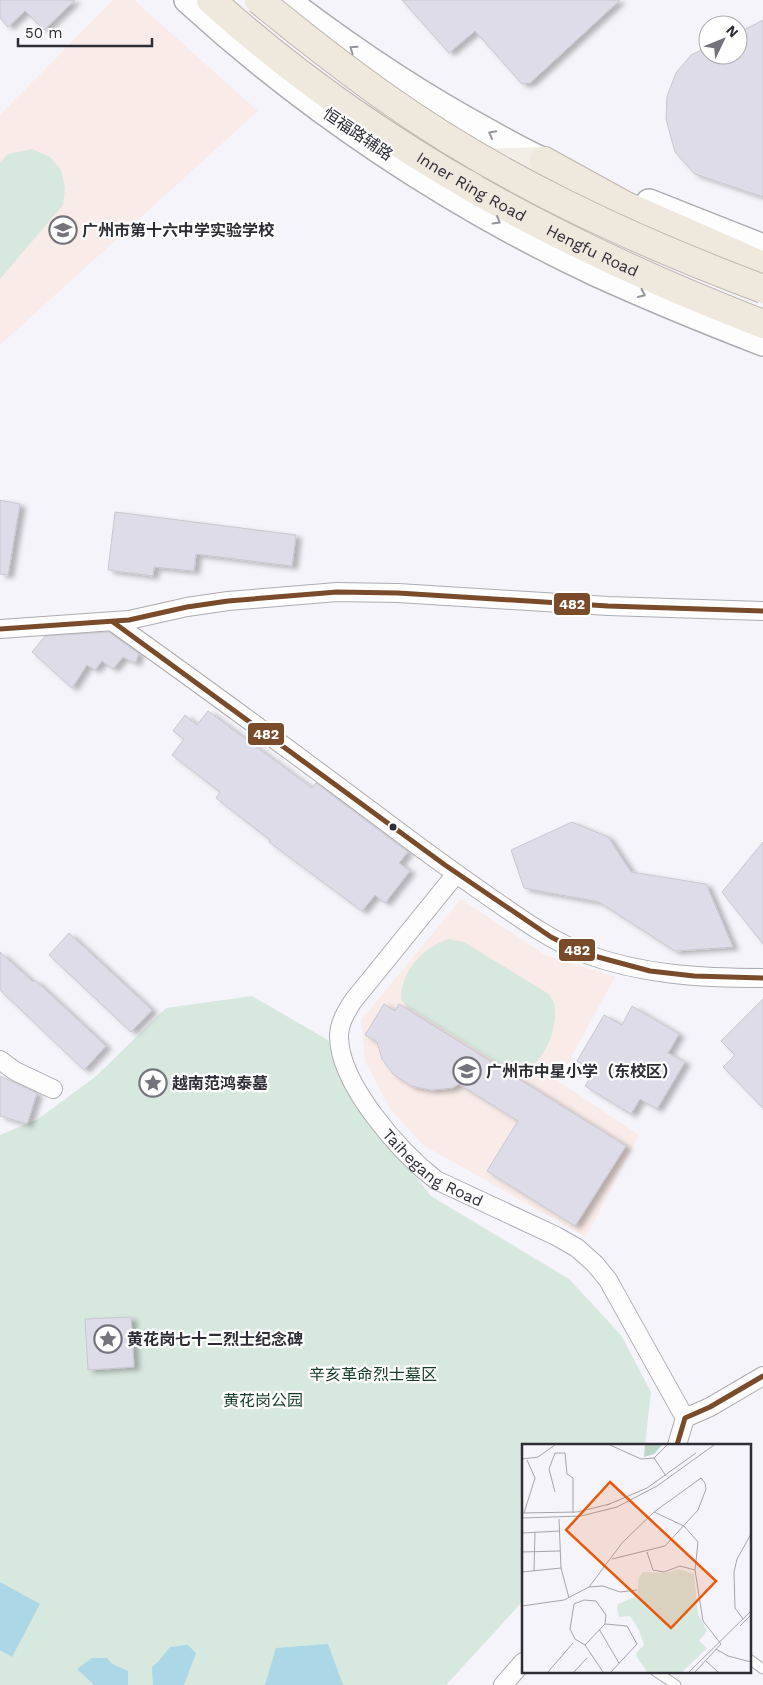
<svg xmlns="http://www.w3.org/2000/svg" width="763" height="1685" font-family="'Work Sans','Noto Sans SC',sans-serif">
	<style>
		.education { fill: #f9ebe8 }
		.green { fill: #d7e8df }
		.water { fill: #acd7e7 }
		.building { fill: #dfdce9; stroke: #c8c7ce; filter: url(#shadow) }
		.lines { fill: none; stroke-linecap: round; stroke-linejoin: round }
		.service-casing { stroke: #acabb1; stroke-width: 11 }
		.minor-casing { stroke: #acabb1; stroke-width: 20 }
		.secondary-casing { stroke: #acabb1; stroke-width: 28 }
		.primary-casing { stroke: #bdb5aa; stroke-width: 30 }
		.trunk-casing { stroke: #bdb5aa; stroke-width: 30 }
		.service { stroke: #fefdfe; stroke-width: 9 }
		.minor { stroke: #fefdfe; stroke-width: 18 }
		.secondary { stroke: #fefdfe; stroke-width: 25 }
		.primary { stroke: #f2ede5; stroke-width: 28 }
		.trunk { stroke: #eee8dd; stroke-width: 28 }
		.trunk-bridge-casing { stroke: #bdb5aa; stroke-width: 30; stroke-linecap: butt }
		.trunk-bridge { stroke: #eee8dd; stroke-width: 28 }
		.bus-1-casing { stroke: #fff; stroke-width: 9 }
		.bus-1 { stroke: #7a4b2a; stroke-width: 5 }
		.oneway { stroke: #96949a }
		.bus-dot { fill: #2e2c35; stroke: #fff; stroke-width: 2 }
		.labels { text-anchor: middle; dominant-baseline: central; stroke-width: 4.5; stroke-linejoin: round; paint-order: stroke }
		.street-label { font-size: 16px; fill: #2e2c35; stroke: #fff }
		.poi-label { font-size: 16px; font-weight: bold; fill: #2e2c35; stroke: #fff; text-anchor: start }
		.park-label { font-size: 16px; fill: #133b25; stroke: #fff }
		.inset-road { fill: none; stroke: #a5a4ab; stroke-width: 1 }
		.view { fill: #e8590c; fill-opacity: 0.15; stroke: #e8590c; stroke-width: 2.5 }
		.inset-edge { fill: none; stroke: #2e2c35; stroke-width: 2.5 }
		.line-badge { stroke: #fff; stroke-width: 2 }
		.badge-label { font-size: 14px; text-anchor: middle; font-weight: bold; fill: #fff }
	</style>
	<defs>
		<filter id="shadow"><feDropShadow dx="5.5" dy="3" stdDeviation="2.5" flood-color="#0004"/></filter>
	</defs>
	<rect width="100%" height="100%" fill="#f5f4fa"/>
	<g class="education">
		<polygon points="113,0 134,0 258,111 0,345 0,115"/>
		<polygon points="461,899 545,955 615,977 558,1081 639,1135 586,1237 423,1145 391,1110 365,1061 361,1020"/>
	</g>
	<g class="green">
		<polygon points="32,149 50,157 61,170 65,188 63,205 0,279 0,163 8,154"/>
		<path d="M 448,939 L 464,942 L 549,994 C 551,998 555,1003 555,1008 C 557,1033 542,1068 516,1074 L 408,1007 L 401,1000 C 401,970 422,949 448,939 Z"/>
		<polygon points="252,996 328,1040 364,1112 431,1196 569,1279 621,1335 651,1392 645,1445 523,1445 523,1601 446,1685 0,1685 0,1135 38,1119 95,1077 166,1008"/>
	</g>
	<g class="water">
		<polygon points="0,1582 40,1604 12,1657 0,1650"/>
		<polygon points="328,1644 343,1685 265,1685 276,1648"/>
		<polygon points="188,1645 196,1653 184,1685 153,1685 152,1667 158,1662 170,1647"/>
		<polygon points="92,1658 107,1658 112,1664 128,1671 128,1685 94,1685 77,1669"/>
	</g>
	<g class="building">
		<polygon points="0,0 75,0 44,30 25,11 8,27 0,18"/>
		<polygon points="402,0 620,0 530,83 522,84 475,31 449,53"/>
		<polygon points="763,20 763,197 695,174 675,152 666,119 667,96 676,73 691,55 708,47 708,55 738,55 738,33"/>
		<polygon points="0,500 20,504 8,575 0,574"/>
		<polygon points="115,512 296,535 292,566 196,554 194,571 154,567 153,576 108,570"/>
		<polygon points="109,632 139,654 135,663 123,657 113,669 102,661 95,670 87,665 72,688 32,652 45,636"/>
		<polygon points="208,711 312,788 316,783 408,852 399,863 410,871 385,903 375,895 362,911 269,842 270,840 216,798 220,792 172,755 184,739 173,731 185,715 197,725"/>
		<polygon points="572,822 608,837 631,872 706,884 733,947 675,951 599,902 524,888 511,850"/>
		<polygon points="763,842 763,944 722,892"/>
		<polygon points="69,933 152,1010 131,1032 49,955"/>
		<polygon points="0,952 33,982 35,980 106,1046 84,1070 0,990"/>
		<polygon points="763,999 763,1108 723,1067 735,1055 721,1041"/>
		<polygon points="384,1004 395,1011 399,1004 626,1146 575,1226 487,1171 518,1121 459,1084 452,1088 431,1090 411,1086 393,1074 382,1059 377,1042 365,1035"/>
		<polygon points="632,1006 679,1034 668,1053 685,1062 657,1109 640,1099 631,1114 585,1086 594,1071 577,1061 604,1015 622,1025"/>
		<polygon points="0,1076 37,1093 27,1124 0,1116"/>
		<polygon points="131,1317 134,1367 88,1370 85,1319"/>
	</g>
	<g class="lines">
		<g class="service-casing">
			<g id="service">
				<polyline points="749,1659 763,1669"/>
				<polyline points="655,1671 676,1685"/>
			</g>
		</g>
		<g class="minor-casing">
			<g id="minor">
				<path d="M 113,622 C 206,688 298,756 390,825 C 426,852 463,879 501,905 C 527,923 553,941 583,953 C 642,975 701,978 763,978"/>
				<polyline points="0,629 129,620 187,607 228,601 337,592 398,593 608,606 763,611"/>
				<path id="s1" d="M 456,874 L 353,1001 C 346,1012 339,1023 339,1037 C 340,1085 400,1152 436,1180 L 556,1236 L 577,1248 L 595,1264 L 608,1280 L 685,1418"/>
				<polyline points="0,1060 15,1071 53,1089"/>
				<polyline points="677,1445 685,1418 710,1407 763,1376"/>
				<polyline points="503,1685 523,1662"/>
			</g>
		</g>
		<g class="secondary-casing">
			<g id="secondary">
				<path d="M 187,0 C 307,110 448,204 595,273 C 650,298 706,321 763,343"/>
				<path d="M 287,0 C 350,48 415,92 485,130 C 505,141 527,154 549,163"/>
				<polyline points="649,202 763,247"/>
			</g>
		</g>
		<g class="primary-casing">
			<polyline id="primary" points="483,163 544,161"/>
		</g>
		<g class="trunk-casing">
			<g id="trunk">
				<path id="s2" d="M 211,0 C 373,146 561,246 763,324"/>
				<polyline points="544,161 624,205 763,266"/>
			</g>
		</g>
		<use href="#service" class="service"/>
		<use href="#minor" class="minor"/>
		<use href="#secondary" class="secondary"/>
		<use href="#primary" class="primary"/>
		<use href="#trunk" class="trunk"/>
		<g class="trunk-bridge-casing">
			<path id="trunk-bridge" d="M 259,0 C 299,33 340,65 382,95 C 498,178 630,239 763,289"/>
		</g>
		<use href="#trunk-bridge" class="trunk-bridge"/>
		<g class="bus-1-casing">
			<g id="bus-1">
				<polyline points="113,622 445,865 551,937 583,953 650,971 694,976 763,978"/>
				<polyline points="0,629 129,620 187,607 228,601 337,592 398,593 608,606 763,611"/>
				<polyline points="677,1445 685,1418 710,1407 763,1376"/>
			</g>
		</g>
		<use href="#bus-1" class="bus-1"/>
	</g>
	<defs><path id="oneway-chevron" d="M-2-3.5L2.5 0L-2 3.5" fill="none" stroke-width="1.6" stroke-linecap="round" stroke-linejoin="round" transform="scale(1.25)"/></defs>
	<g class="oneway">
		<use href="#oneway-chevron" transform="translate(353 49) rotate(-146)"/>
		<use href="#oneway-chevron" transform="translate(492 134) rotate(-152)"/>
		<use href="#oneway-chevron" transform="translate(497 221) rotate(30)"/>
		<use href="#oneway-chevron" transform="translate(642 294) rotate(25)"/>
	</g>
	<defs>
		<g id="school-ring" transform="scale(1.4375)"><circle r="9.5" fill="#fff" stroke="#74727a" stroke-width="1.5"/><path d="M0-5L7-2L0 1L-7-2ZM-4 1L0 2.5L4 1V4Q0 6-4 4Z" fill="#74727a"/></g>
		<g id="sight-ring" transform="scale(1.4375)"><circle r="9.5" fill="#fff" stroke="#74727a" stroke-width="1.5"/><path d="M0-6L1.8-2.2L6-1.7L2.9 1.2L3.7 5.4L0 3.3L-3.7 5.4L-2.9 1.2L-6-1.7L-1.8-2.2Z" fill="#74727a"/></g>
	</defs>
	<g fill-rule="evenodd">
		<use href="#school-ring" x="63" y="230"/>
		<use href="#school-ring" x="467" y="1071"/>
		<use href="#sight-ring" x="153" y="1083"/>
		<use href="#sight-ring" x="108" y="1339"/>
	</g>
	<circle class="bus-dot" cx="393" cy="827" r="4.5"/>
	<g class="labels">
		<g class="street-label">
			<text transform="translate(358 134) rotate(34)">恒福路辅路</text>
			<text stroke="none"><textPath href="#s2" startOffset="321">Inner Ring Road</textPath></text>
			<text stroke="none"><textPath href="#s2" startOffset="458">Hengfu Road</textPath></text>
			<text stroke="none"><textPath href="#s1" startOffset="370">Taihegang Road</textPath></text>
		</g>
		<g class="poi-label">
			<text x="82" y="230">广州市第十六中学实验学校</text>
			<text x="486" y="1071">广州市中星小学（东校区）</text>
			<text x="172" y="1083">越南范鸿泰墓</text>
			<text x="127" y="1339">黄花岗七十二烈士纪念碑</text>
		</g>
		<g class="park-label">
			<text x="373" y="1374">辛亥革命烈士墓区</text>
			<text x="263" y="1400">黄花岗公园</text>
		</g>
	</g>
	<g transform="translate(522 1444)">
		<rect width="229" height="229" fill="#f5f4fa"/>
		<path d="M 157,125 L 172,130 L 176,170 L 185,187 L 177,197 L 185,204 L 160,228 L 125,228 L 115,213 L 114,209 L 122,201 L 117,186 L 108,172 L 97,173 L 95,164 L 96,160 L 115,152 L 117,134 L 121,128 L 144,129 Z" fill="#d7e8df"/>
		<path d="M 123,1 L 140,1 L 132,10 L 122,13 Z" fill="#bcd7c8"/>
		<path class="inset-road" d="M 88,1 L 119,15 L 132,14M 132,14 L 144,32M 132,14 L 145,1M 0,15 L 16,13 L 33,1M 33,48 L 27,25 L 33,9 L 43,9 L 45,30 L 51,34 L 51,69M 85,61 L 125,44 L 174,9M 0,69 L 55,68 L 88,60M 2,69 L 13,34 L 5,16M 0,74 L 59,72 L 95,63 L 135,42 L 192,1M 37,75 L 39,124 L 47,154M 0,89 L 38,87M 0,108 L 38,107M 125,108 L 131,126 L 142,128 L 158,122 L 173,126M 90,115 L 143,102 L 176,66 L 184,45 L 183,39 L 179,34 L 132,68M 229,115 L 229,138M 12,127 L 13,88M 0,128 L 39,124M 67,143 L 100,99 L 132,68 L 162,82 L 176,98 L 173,126 L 181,177 L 199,200 L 173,228M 62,156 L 74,157 L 84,171 L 83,180 L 63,201 L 53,195 L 48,185 L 52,160 ZM 0,162 L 42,156 L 67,143 L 81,142 L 98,148 L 115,146M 221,175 L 213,164 L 212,128 L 215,115 L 229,90M 83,180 L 105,182 L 115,200 L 89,228M 218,182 L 229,171M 77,185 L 97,219M 63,201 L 81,228M 194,205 L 206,212 L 229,218M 184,217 L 196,228M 26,228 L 51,199M 52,228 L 65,214M 167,228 L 229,167"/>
		<path class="view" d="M 88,38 L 194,137 L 149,184 L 44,86 Z"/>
		<rect width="229" height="229" class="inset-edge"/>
	</g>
	<g class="line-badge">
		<rect x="553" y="592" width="38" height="24" rx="5" fill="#7a4b2a"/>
		<rect x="247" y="722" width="38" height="24" rx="5" fill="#7a4b2a"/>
		<rect x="558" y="938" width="38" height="24" rx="5" fill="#7a4b2a"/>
	</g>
	<g class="badge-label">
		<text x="572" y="609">482</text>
		<text x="266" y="739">482</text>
		<text x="577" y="955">482</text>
	</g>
	<g transform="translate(723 40) rotate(47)"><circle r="24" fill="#ffffff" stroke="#ababae"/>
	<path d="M0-4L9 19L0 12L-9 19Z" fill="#74727a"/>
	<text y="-8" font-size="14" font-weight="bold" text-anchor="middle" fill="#2e2c35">N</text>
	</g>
	<path d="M18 38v8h134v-8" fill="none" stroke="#2e2c35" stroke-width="2.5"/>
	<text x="25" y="38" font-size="15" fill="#2e2c35" stroke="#ffffff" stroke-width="4" paint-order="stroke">50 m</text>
</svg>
